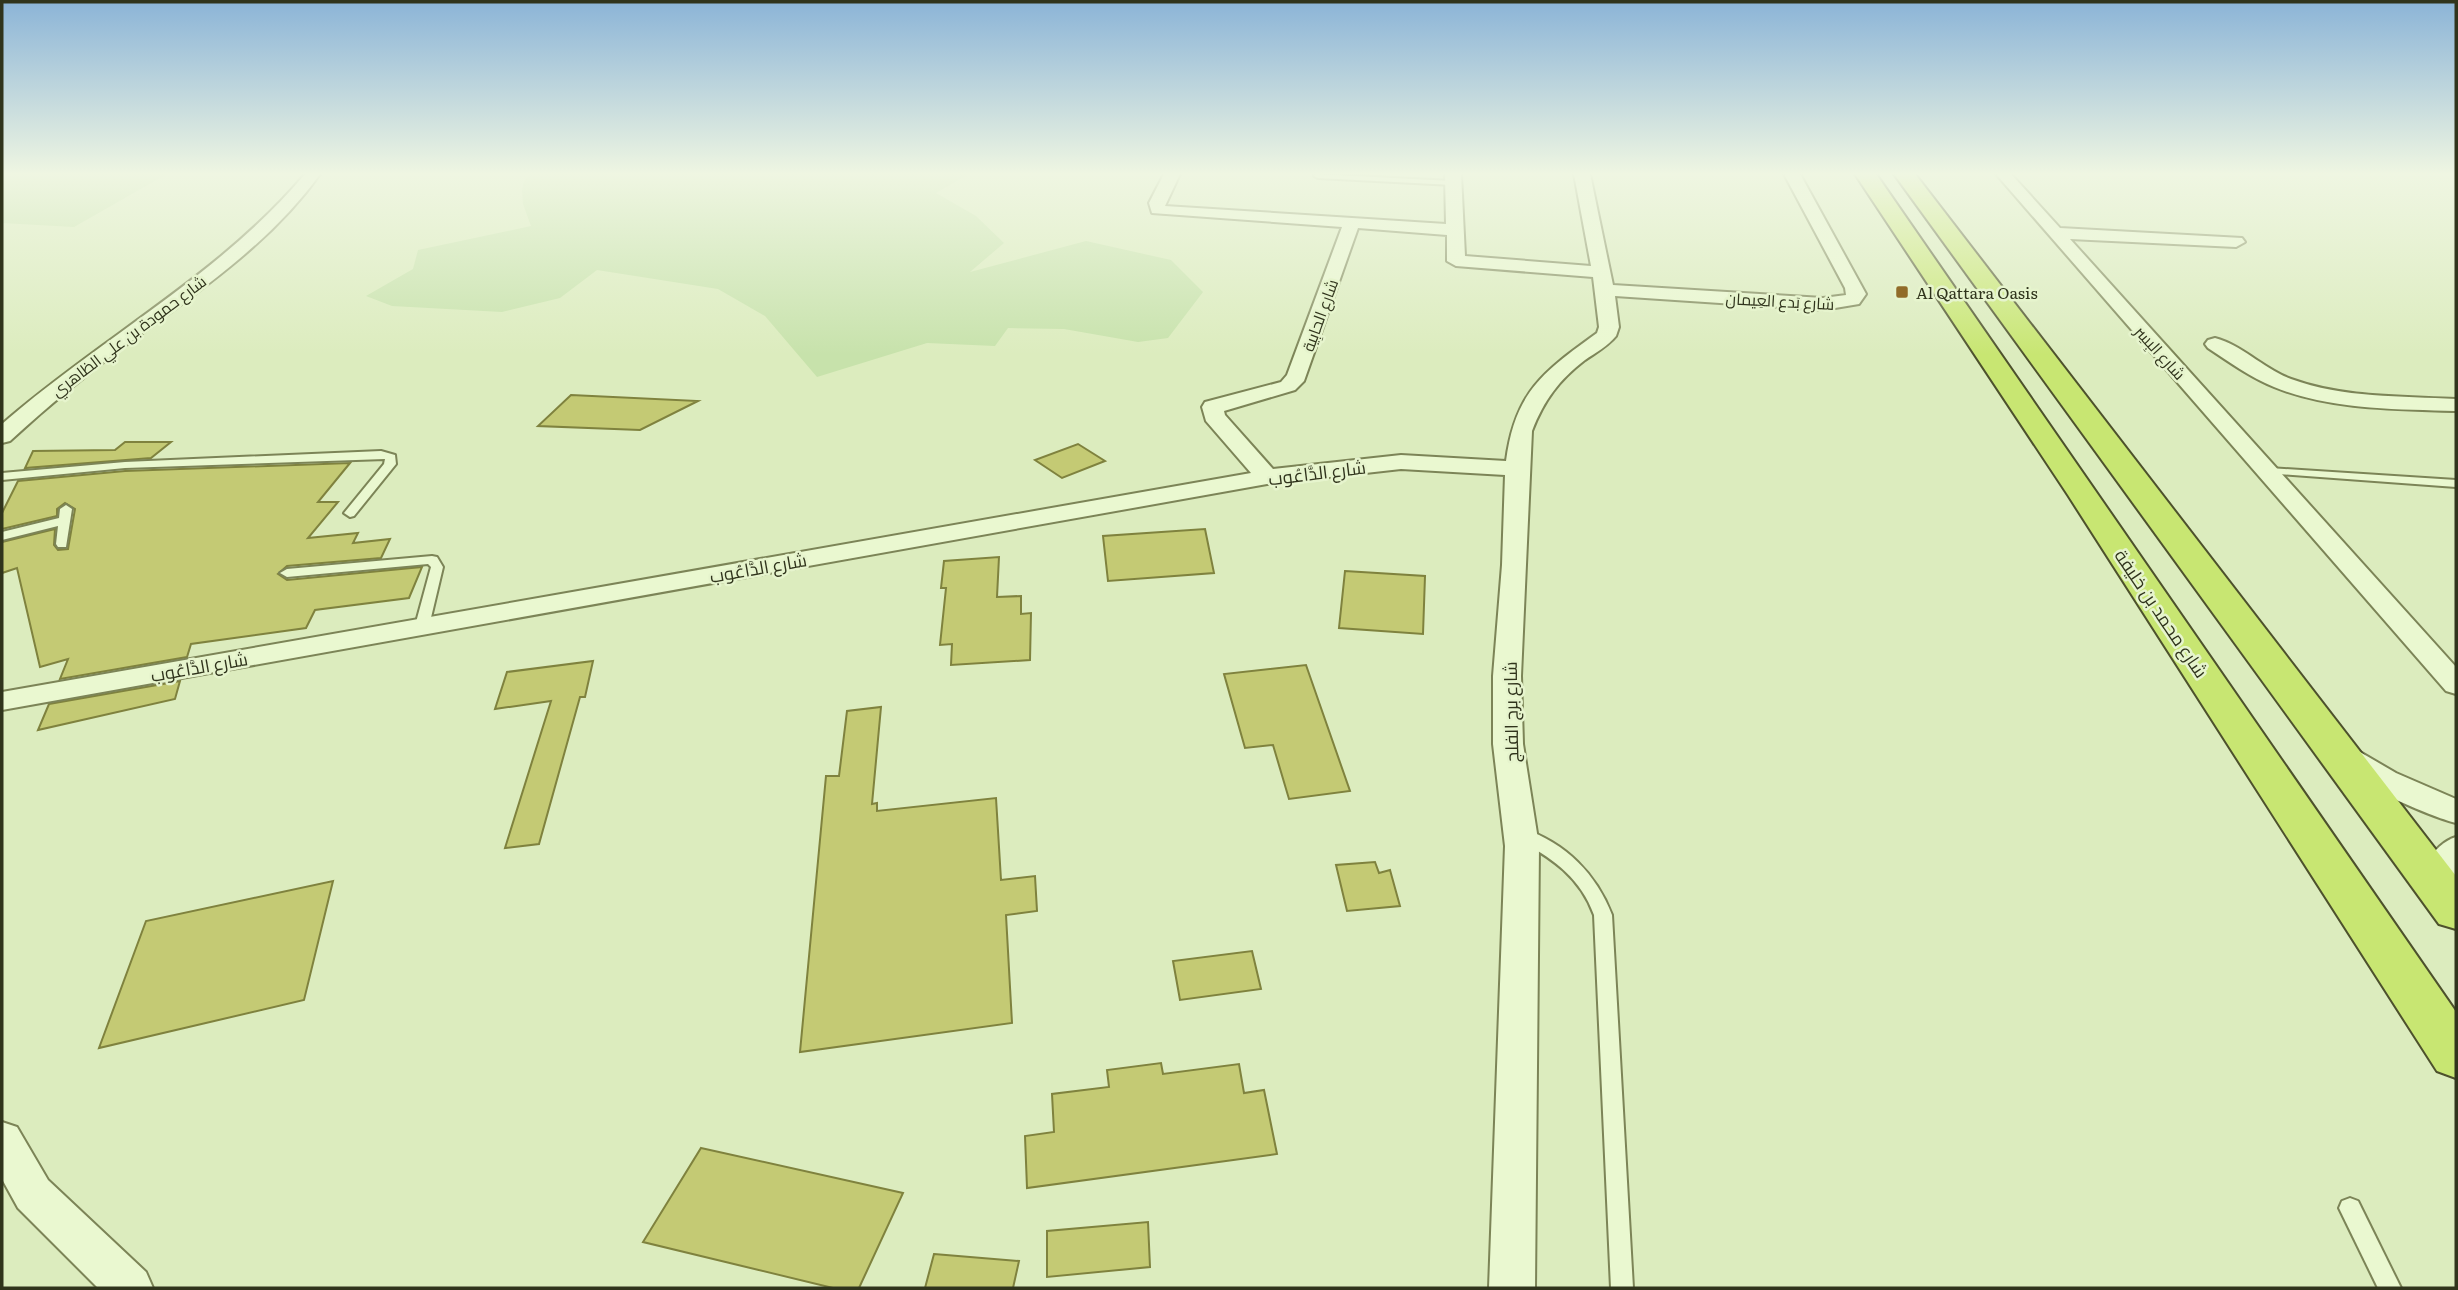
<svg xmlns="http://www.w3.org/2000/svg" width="2458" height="1290" font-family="Literata,Cairo,serif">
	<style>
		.farmland { fill: #c7e2ab }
		.building { fill: #c4ca74; stroke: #7f823e; stroke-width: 2 }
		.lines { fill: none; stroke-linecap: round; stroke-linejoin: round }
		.service-casing { stroke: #7c8457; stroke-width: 4 }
		.minor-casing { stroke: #7c8457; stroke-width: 4 }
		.trunk-casing { stroke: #4d512c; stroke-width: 4 }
		.service { fill: #eaf8d0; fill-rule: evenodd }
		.minor { fill: #eaf8d0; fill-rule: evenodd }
		.trunk { fill: #c8e672; fill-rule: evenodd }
		.poi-dot { fill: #916c29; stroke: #e6f4cd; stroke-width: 2.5 }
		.labels { text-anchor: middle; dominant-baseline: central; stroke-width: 5; stroke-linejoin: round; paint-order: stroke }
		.far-poi-label { font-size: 16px; fill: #30341c; stroke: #e6f4cd; text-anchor: start }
		.far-street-label { font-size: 16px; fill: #30341c; stroke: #e6f4cd }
		.street-label { font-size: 18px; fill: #30341c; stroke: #e6f4cd }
	</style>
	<rect width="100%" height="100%" fill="#dcecbe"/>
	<g class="farmland">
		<polygon points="2,174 167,174 74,227 2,223"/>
		<polygon points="529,174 969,174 936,193 976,216 1004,243 970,272 1086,241 1171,260 1203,292 1168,338 1138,342 1064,329 1008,328 995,346 927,343 817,377 765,316 718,289 597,270 560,298 502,312 392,306 366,296 413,269 418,250 531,226 523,204 522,190 523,184"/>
	</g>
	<g class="building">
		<polygon points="571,395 698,401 640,430 538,426"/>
		<polygon points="125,442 171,442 151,458 25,468 33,451 115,450"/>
		<polygon points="1078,444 1105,461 1062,478 1035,460"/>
		<polygon points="350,463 318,502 338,502 308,538 358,533 353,543 390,539 381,558 287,566 278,574 287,580 422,567 409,598 315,610 306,628 191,644 187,657 60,679 68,659 40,667 17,568 2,573 2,542 55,529 54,545 58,550 68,549 75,509 65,503 57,509 57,516 2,529 2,513 18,481 125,471"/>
		<polygon points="1205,529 1214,573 1108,581 1103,536"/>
		<polygon points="999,557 997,597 1021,596 1021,614 1031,613 1030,660 951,665 952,644 940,645 946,588 941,588 944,561"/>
		<polygon points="1345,571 1425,576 1423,634 1339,628"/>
		<polygon points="593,661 585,697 580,697 539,844 505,848 551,701 495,709 507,672"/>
		<polygon points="1306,665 1350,791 1289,799 1273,745 1245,748 1224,674"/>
		<polygon points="180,681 175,699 38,730 49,704"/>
		<polygon points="881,707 872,804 877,803 877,811 996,798 1001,880 1035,876 1037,911 1006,915 1012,1023 800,1052 826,776 839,776 847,711"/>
		<polygon points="1375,862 1379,873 1390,870 1400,906 1347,911 1336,865"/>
		<polygon points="333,881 304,1000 99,1048 146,921"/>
		<polygon points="1252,951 1261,989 1180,1000 1173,961"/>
		<polygon points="1161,1063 1163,1074 1239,1064 1244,1093 1264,1090 1277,1154 1027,1188 1025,1136 1054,1132 1052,1094 1109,1087 1107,1070"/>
		<polygon points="701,1148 903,1193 859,1288 833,1288 643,1242"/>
		<polygon points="1148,1222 1150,1267 1047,1277 1047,1231"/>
		<polygon points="934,1254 1019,1261 1013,1288 925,1288"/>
	</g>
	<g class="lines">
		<g class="service-casing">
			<g id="service">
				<polygon points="1315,174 1453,181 1457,183 1453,185 1318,178 1314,176"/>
				<polygon points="381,451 395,455 396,464 354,516 350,517 344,513 384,464 385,459 125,468 2,480 2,473 125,462"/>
				<polygon points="2269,468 2456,480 2456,487 2265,473 2263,471"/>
				<polygon points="66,505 72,509 66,547 58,547 56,544 58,526 2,540 2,532 59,518 60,509"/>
				<polygon points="432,556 437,557 443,567 429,626 422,630 415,626 431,567 428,564 287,577 280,573 287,569"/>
				<path d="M 1523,829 C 1565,842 1597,875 1612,915 L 1633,1288 L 1611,1288 L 1594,915 C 1580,877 1552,858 1517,839 L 1515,835 L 1517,831 Z"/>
				<polygon points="2350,1198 2358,1201 2401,1288 2378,1288 2339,1208 2342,1201"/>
			</g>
		</g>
		<g class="minor-casing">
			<g id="minor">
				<path d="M 305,174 L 320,174 C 270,244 197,292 129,343 C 88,373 48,406 10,441 L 2,443 L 2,424 L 9,418 C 106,335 222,273 305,174 Z"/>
				<path d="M 1164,174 L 1180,174 L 1165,206 L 1446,224 L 1445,174 L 1461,174 L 1465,256 L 1591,266 L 1574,174 L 1590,174 L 1613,285 L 1823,298 L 1846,295 L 1845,288 L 1784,174 L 1800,174 L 1866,294 L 1859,304 L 1823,310 L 1615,296 L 1619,327 L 1616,336 C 1608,346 1595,353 1585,360 C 1559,380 1544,400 1532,431 L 1521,676 L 1523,744 L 1539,846 L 1535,1288 L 1489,1288 L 1505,846 L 1493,744 L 1493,676 L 1502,565 L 1505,475 L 1401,469 L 1267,484 L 2,710 L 2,692 L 1251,473 L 1206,421 L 1202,407 L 1205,402 L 1281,382 L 1287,375 L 1342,227 L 1152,213 L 1149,203 ZM 1358,228 L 1447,235 L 1447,261 L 1456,266 L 1593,277 L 1599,327 L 1597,333 C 1543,372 1515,392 1506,461 L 1401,455 L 1273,469 L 1225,415 L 1224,411 L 1295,390 L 1304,381 Z"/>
				<polygon points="1996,174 2011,174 2060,228 2242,238 2245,242 2236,247 2070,239 2456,667 2456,694 2446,691"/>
				<path d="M 2215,338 C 2242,345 2264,369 2291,379 C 2343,398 2401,396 2456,399 L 2456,411 C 2395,409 2331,410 2274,387 C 2250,377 2229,362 2208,348 L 2205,344 L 2208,340 Z"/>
				<path d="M 2349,749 L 2360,752 L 2396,773 L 2456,799 L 2456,823 C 2429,816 2347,781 2333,759 L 2338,752 Z"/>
				<path d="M 2456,837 L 2456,888 L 2451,897 L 2439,901 L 2427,897 C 2414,875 2433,844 2456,837 Z"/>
				<polygon points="2,1122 17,1127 48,1180 146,1272 153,1288 98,1288 18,1208 2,1179"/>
			</g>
		</g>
		<g class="trunk-casing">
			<g id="trunk">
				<polygon points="1855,174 1876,174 2456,1012 2456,1078 2437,1071 2068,495"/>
				<polygon points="1894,174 1915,174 2456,876 2456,929 2439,924"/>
			</g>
		</g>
		<use href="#service" class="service"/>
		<use href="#minor" class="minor"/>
		<use href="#trunk" class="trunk"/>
	</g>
	<linearGradient id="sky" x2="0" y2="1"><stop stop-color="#8bb4d7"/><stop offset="0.49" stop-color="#eff6e2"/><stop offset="1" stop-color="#eff6e2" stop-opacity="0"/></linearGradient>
	<rect width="2458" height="355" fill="url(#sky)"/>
	<rect class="poi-dot" x="1895" y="285" width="14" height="14" rx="3.5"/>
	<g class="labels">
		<g class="far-poi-label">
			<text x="1916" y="292">Al Qattara Oasis</text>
		</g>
		<g class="far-street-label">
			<text transform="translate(1780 300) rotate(3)">شارع بَدع العِيمان</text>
			<text transform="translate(1319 315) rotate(-70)">شارع الحابِية</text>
			<text transform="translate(128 335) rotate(-37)">شارع حمودة بن علي الظاهري</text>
			<text transform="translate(2161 352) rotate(48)">شارع البِسِر</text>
		</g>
		<g class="street-label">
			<text transform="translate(1317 472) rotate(-7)">شارع الدَّاعُوب</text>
			<text transform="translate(758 567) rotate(-10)">شارع الدَّاعُوب</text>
			<text transform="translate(2162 613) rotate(56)">شارع محمد بن خليفة</text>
			<text transform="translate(199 666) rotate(-10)">شارع الدَّاعُوب</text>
			<text transform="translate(1510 712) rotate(-91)">شارع برج الفلج</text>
		</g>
	</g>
	<rect width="2458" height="1290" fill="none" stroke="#30341c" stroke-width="7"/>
</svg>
